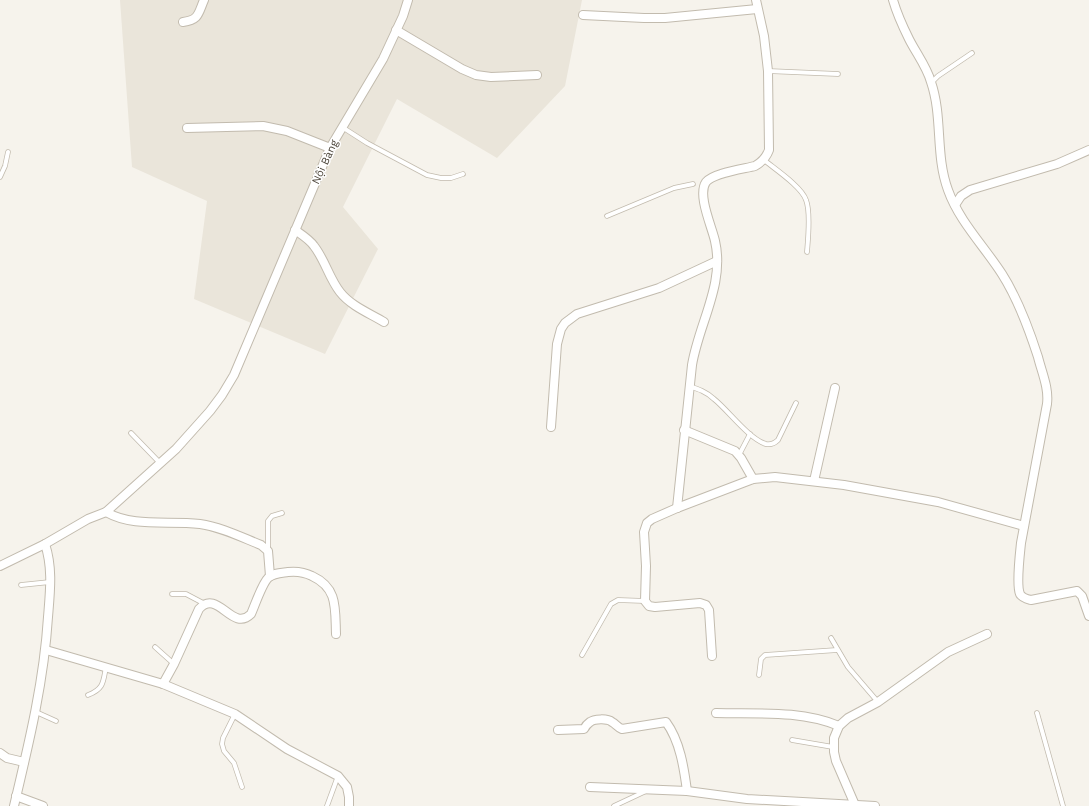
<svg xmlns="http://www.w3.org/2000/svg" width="1089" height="806" font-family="'Work Sans',sans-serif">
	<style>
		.residential { fill: #eae5da }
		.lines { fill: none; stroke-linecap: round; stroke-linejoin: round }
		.lane-casing { stroke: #c2bbae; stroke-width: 5.5 }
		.street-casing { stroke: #c2bbae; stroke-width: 10 }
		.lane { stroke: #fff; stroke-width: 4 }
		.street { stroke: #fff; stroke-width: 8 }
		.labels { text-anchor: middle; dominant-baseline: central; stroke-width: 3; stroke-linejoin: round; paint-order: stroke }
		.street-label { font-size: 11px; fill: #4b4439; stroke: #fff }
	</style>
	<rect width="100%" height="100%" fill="#f6f3ec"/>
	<polygon class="residential" points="120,0 582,0 565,86 497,158 397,99 343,207 378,249 325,354 194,299 207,201 132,167"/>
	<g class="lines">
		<g class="lane-casing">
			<g id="lane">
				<polyline points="768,71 838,74"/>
				<polyline points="932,82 938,76 972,53"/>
				<polyline points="342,127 367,143 427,175 441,178 451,178 463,174"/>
				<path d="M 764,160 C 775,169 802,187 806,200 C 811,212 808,239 807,252"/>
				<polyline points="0,177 5,166 8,152"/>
				<polyline points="607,216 674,188 693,184"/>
				<path d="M 689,386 C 698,389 707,392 714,399 C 728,410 749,439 766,444 C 771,445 775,443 778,440 L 796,403"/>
				<polyline points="131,433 160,463"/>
				<polyline points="739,455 750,434"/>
				<polyline points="268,551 268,521 272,516 282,513"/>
				<polyline points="21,585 50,582"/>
				<polyline points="172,594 186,594 205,604"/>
				<polyline points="831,638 848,667 878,702"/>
				<polyline points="155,647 174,664"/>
				<polyline points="582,655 611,604 618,600 645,601"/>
				<polyline points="759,675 761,659 765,655 837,650"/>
				<path d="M 88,695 C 104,689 103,682 106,667"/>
				<polyline points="36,712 56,721"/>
				<polyline points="1037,713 1063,806"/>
				<polyline points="235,714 223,738 222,744 224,751 234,763 242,787"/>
				<polyline points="792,740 833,747"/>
				<polyline points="327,806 338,776"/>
				<polyline points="614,806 646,791"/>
			</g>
		</g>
		<g class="street-casing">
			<g id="street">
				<path d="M 893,0 C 897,14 903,27 909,39 C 916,53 927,67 931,82 C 943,117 935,155 948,190 C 959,221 984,246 1002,274 C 1018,299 1029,329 1038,357 C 1042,373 1049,388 1047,404 L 1021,543 C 1020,553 1016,585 1020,594 C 1022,598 1027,599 1031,600 L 1077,591 L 1082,596 L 1089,616"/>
				<polyline points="583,15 644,18 665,18 757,9"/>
				<path d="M 183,22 C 199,20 198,14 204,0"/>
				<polyline points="396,30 462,69 476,75 491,77 537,75"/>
				<polyline points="187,128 263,126 287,131 330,148"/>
				<polyline points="955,205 961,196 970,190 1057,164 1089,150"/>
				<path d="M 295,230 C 302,235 309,239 314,246 C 325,260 329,278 340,292 C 351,306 369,313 384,322"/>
				<polyline points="551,427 557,344 561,329 565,323 577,314 659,288 717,261"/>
				<polyline points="684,430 735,451 741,458 753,479"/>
				<polyline points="814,481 835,388"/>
				<path d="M 677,508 L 692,365 C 699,323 725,284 715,241 C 712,227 697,195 706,182 C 713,173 743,169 755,166 C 762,162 766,158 769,150 L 768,71 L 764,36 L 756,0"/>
				<path d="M 106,512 C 134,528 168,520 200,524 C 221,527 241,537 261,545 L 268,551 L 270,576"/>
				<polyline points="0,566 45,544 88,519 106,512 176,449 210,411 222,395 234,375 330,148 383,59 403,16 408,0"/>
				<polyline points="46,650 163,684 235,714 287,749 338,776 347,787 349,797 349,806"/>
				<polyline points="712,656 709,610 706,605 700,603 655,607 649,606 645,601 646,566 644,532 647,523 652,519 677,508 753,479 775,477 844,485 938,502 1024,526"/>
				<path d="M 163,684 L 174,664 L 199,609 C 218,588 232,633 251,614 C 255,605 262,584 268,578 C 273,573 281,573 288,572 C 297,571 304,572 312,576 C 338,588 335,608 336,634"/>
				<path d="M 716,713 C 757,714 801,710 839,726"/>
				<path d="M 558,730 L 584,729 C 585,727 587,724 590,722 C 594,719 607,718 612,722 C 616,724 617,727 622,729 L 666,722 C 680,741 684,768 687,791"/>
				<polyline points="0,753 7,758 24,762"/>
				<polyline points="590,787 687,791 747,799 875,806"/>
				<polyline points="16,796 43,806"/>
				<polyline points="855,805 836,761 834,752 834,738 839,726 848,718 878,702 948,652 987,634"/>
				<path d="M 14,806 C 29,743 44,681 48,617 C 50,592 53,568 45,544"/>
			</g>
		</g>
		<use href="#lane" class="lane"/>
		<use href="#street" class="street"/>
	</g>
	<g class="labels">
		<g class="street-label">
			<text transform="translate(325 162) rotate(-65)">Nội Bàng</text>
		</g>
	</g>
</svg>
